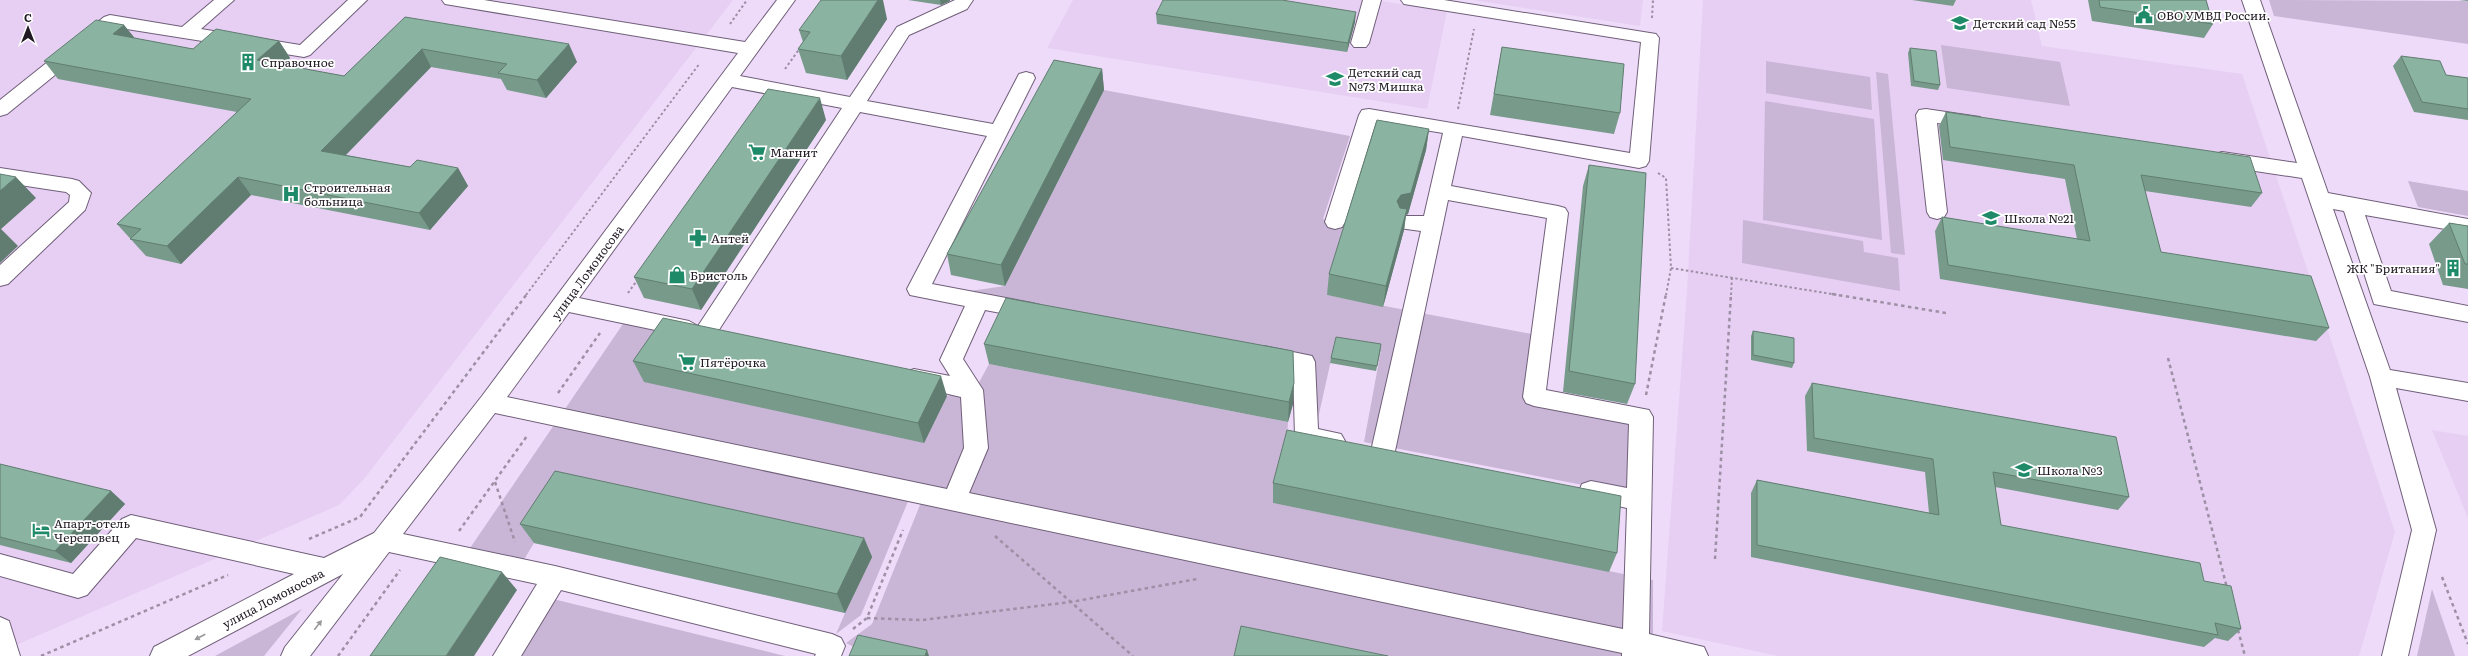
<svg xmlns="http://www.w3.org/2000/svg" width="2468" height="656" font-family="Literata,serif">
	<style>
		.built { fill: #e6cff3 }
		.green { fill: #c9b5d5 }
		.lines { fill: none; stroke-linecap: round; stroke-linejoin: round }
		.minor-casing { stroke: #705f79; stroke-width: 2 }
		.path-far1 { stroke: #9d8fa5; stroke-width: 2; stroke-dasharray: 2.5 2.5; stroke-linecap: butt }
		.path { stroke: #9d8fa5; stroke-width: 2.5; stroke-dasharray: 3.5 3.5; stroke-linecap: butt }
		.minor { fill: #fff; fill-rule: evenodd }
		.wall { fill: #779a8a }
		.shaded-wall { fill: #617d71 }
		.building { fill: #8ab3a1; stroke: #617d71 }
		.oneway { fill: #9b989c }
		.labels { text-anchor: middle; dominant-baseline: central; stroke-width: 3.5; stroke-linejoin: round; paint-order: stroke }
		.poi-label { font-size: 12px; fill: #211a24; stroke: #fff; text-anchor: start }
		.street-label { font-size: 12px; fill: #211a24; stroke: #fff }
	</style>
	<rect width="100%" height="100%" fill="#eedbf9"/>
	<g class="built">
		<polygon points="0,0 733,0 364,479 339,505 0,652"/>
		<polygon points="1073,0 1374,0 1447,11 1427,109 1047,48"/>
		<polygon points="1473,0 1643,0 1640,26"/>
		<polygon points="1703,0 2031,0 2042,46 2242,74 2395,532 2359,656 1778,656 1662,631 1687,291"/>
		<polygon points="2432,430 2468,436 2468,518"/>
	</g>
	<g class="green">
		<polygon points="2269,0 2468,1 2468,44 2274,16"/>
		<polygon points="1941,45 2060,62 2070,106 1947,88"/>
		<polygon points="1766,61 1870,77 1872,110 1766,93"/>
		<polygon points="1876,72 1888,74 1905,255 1891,253"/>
		<polygon points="1104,90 1350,136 1323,219 1349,224 1327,295 1537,335 1529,399 1636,420 1634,495 1364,442 1381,350 1335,342 1315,432 1309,359 956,293 1005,286"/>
		<polygon points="1765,101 1874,119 1882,240 1763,220"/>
		<polygon points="2408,181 2468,191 2468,216 2418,207"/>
		<polygon points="1743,220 1863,241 1864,252 1898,258 1900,291 1742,263"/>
		<polygon points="625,321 947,396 976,388 989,364 1288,422 1286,450 1273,503 1653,580 1653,656 881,656 866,653 846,643 872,624 926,490 914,487 861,615 836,634 845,613 534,543 522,563 468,551"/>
		<polygon points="2432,589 2455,656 2417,656"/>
		<polygon points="553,599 785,656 518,656"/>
		<polygon points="302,609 264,656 215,656"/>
	</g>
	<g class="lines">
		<g class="minor-casing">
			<g id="minor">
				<polygon points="214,0 234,0 201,29 300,45 348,0 367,0 310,55 304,57 114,27 7,114 0,116 0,100 104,17 110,15 182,27"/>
				<path d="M 442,0 L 484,0 L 745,42 L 777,0 L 795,0 L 740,76 L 850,97 L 897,27 L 955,0 L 973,0 L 967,9 L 909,35 L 867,101 L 993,124 L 1019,74 L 1026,72 L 1033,74 L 1035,78 L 932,284 L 1032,303 L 1040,305 L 1043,311 L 1040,317 L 1032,319 L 985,310 L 963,359 L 983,390 L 988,448 L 969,493 L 1623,629 L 1627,508 L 1582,498 L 1579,491 L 1582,484 L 1591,481 L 1627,488 L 1629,424 L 1534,406 L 1526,403 L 1523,397 L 1547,218 L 1448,200 L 1395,451 L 1391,458 L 1383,461 L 1375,458 L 1371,451 L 1421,231 L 1399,228 L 1396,223 L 1399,218 L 1406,216 L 1424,216 L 1443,133 L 1376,122 L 1345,222 L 1342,227 L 1335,229 L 1328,227 L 1325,222 L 1359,115 L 1362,110 L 1369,109 L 1630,153 L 1641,42 L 1410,5 L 1404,4 L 1401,0 L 1444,0 L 1656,34 L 1659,38 L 1649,161 L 1646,166 L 1639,168 L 1462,136 L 1451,186 L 1558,206 L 1565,208 L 1568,213 L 1546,390 L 1649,410 L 1653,417 L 1649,634 L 1704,647 L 1708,656 L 1622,656 L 1622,653 L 495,413 L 403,534 L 555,566 L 832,634 L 841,638 L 845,646 L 841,656 L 815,656 L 816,654 L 561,590 L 521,656 L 493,656 L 537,584 L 389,552 L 310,656 L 281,656 L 285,647 L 343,574 L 188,656 L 150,656 L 154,647 L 294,574 L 136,538 L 87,595 L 78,598 L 0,576 L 0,554 L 73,574 L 122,519 L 131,515 L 324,558 L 374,533 L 482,396 L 738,53 L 451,5 L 445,4 ZM 732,87 L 842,108 L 698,326 L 689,321 L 579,298 ZM 860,112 L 987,136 L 907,289 L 910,295 L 965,306 L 940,360 L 950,376 L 914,369 L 906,372 L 903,378 L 906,384 L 961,397 L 964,448 L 947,489 L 507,397 L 569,312 L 689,337 L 695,335 L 697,339 L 705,341 L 713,339 Z"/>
				<polygon points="1363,0 1381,0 1369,43 1366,47 1354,47 1351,43"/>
				<polygon points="2242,0 2260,0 2328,193 2468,219 2468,233 2365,215 2391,291 2468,306 2468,322 2374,304 2344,211 2333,209 2390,370 2468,383 2468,401 2396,388 2436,530 2408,656 2382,656 2412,530 2370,377 2302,178 2222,166 2215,164 2212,159 2215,154 2222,152 2297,163"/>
				<polygon points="1926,109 1973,116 1980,117 1983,122 1980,127 1973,128 1937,123 1947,212 1944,217 1937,219 1930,217 1927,212 1916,115 1919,110"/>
				<polygon points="0,168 72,179 79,181 91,193 85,210 8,284 0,286 0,265 69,202 70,195 66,192 0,182"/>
				<polygon points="1264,346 1312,356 1315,362 1318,429 1341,434 1345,441 1341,448 1333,451 1299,443 1295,436 1293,369 1256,361 1253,355 1256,349"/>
				<polygon points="0,617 9,621 20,656 0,656"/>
			</g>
		</g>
		<g class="path-far1">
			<polyline points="1652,18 1653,0"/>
			<polyline points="730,24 747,0"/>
			<polyline points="785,69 800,48"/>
			<polyline points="1458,109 1474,29"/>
			<polyline points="1658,173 1666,178 1671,268 1666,295"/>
			<polyline points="1671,268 1838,295"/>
			<polyline points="628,293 638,279"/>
			<polyline points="526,295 700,63"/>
			<polyline points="1731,295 1732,277"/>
		</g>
		<g class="path">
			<polyline points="1832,294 1946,313"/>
			<polyline points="2168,358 2227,588"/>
			<polyline points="558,393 600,333"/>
			<polyline points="1646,395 1666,294"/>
			<polyline points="495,482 515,542"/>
			<polyline points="459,531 527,436"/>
			<polyline points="995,536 1133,656"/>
			<polyline points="309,539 360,517 527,294"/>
			<polyline points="1715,559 1731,294"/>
			<polyline points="2442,577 2468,644"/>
			<polyline points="867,618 922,620 1071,602 1197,579"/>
			<polyline points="853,629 867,618 903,530"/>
			<polyline points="2238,630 2245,656"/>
			<polyline points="41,656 228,575"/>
			<polyline points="338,656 400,570"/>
		</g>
		<use href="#minor" class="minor"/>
	</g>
	<g class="wall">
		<polygon points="908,0 950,0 950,1 941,5"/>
		<polygon points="1912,0 1956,0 1953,6"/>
		<polygon points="2088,0 2206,0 2213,24 2204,38 2092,21"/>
		<polygon points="2459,0 2468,0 2468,1"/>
		<polygon points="1156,14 1355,22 1347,52 1157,24"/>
		<polygon points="405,17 577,62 546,98 507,90 501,79 431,67 346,155 410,167 458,168 468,186 430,230 251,195 181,264 146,256 117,224 237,112 58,79 44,61 124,25 134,38 193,49 279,41 290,58 283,65 344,76"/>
		<polygon points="887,19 847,80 806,73 798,49 803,42 799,30"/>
		<polygon points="1502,47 1620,113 1614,134 1490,115"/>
		<polygon points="1910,48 1940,85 1938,90 1911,86 1908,53"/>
		<polygon points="2401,56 2446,75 2468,78 2468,120 2414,112 2393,66"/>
		<polygon points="1102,69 1104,90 1005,286 951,275 947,254"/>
		<polygon points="1946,112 2262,193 2251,207 2145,191 2161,252 2329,328 2316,341 1940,279 1935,231 1942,217 2077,239 2065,179 1943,160 1939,126"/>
		<polygon points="826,120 701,310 644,298 634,277"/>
		<polygon points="1429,129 1426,150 1408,214 1406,215 1404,230 1383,307 1327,295 1329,274"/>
		<polygon points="1589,165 1635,384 1627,404 1563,392 1583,186"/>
		<polygon points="2449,223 2468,226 2468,289 2443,285 2429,244"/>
		<polygon points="1753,331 1794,363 1792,368 1751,360 1751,336"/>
		<polygon points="984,344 1293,351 1293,404 1288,422 989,364"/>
		<polygon points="1381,349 1376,371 1330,363 1331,358"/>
		<polygon points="633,361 947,396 924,443 644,382"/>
		<polygon points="1812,383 2129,497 2118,510 1995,487 2001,525 2204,581 2241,629 2228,641 2215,638 2204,647 1751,557 1751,493 1757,480 1929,513 1925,472 1807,451 1805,396"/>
		<polygon points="0,464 111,491 125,504 71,563 0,545"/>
		<polygon points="1273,483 1617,553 1609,572 1273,503"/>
		<polygon points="520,524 864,538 872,557 845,613 534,543"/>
	</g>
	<g class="shaded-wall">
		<polygon points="878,0 883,0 887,19 847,80 841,56"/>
		<polygon points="940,0 950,0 950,1 941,5"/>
		<polygon points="1356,12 1355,22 1347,52 1348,43"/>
		<polygon points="124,25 138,42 113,34"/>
		<polygon points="279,41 290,58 269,77 257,60"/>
		<polygon points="569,44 577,62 546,98 537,80"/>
		<polygon points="422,49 431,67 333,168 321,151"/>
		<polygon points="1102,69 1104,90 1005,286 1001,265"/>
		<polygon points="820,98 826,120 701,310 692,289"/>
		<polygon points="1429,129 1426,150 1408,214 1406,215 1404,230 1383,307 1386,286 1399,217 1397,201"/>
		<polygon points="458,168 468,186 430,230 419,213"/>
		<polygon points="16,177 36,198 1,229 18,246 0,263 0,191"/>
		<polygon points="238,177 251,195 181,264 167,246"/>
		<polygon points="941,376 947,396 924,443 918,423"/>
		<polygon points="1294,383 1293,404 1288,422 1289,402"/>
		<polygon points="111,491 125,504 71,563 55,551"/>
		<polygon points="864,538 872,557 845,613 837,594"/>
		<polygon points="502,572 517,590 474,656 446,656"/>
		<polygon points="927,650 929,656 925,656"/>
	</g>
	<g class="building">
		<polygon points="821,0 878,0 841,56 798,49 810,32 799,30"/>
		<polygon points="1163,0 1282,0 1356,12 1348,43 1156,14"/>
		<polygon points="2099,0 2206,0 2213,24 2100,7"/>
		<polygon points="405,17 569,44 537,80 498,73 507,64 422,49 321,151 410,167 417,160 458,168 419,213 238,177 167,246 130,239 141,229 117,224 251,99 44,61 96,20 124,25 113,34 193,49 216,29 279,41 257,60 344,76"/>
		<polygon points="1502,47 1624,64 1620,113 1494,94"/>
		<polygon points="1910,48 1936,51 1940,85 1914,81"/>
		<polygon points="2401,56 2440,61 2446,75 2468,78 2468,109 2422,102"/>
		<polygon points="1054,60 1102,69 1001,265 947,254"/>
		<polygon points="768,89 820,98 692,289 634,277"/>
		<polygon points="1946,112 2250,157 2262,193 2141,175 2161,252 2311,276 2329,328 1948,265 1942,217 2090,241 2074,165 1950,147"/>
		<polygon points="1377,120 1429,129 1411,193 1401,195 1397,201 1400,208 1407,209 1386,286 1329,274"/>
		<polygon points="1589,165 1646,173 1635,384 1569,371"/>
		<polygon points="0,174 16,177 0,191"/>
		<polygon points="2449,223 2468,226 2468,264 2465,264"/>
		<polygon points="1006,298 1293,351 1294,383 1289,402 984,344"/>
		<polygon points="663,318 941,376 918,423 633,361"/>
		<polygon points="1753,331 1794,338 1794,363 1753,355"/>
		<polygon points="1336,337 1381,344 1377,366 1331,358"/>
		<polygon points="1812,383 2116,437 2129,497 1993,472 2001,525 2200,563 2204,581 2231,586 2241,629 2215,623 2218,635 1757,545 1757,480 1939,515 1933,459 1814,438"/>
		<polygon points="1287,430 1621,496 1617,553 1273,483"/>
		<polygon points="0,464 111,491 55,551 0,537"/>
		<polygon points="555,471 864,538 837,594 520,524"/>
		<polygon points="440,557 502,572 446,656 370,656"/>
		<polygon points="1241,626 1388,656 1234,656"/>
		<polygon points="858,635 927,650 925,656 849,656"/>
	</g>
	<defs><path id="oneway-solid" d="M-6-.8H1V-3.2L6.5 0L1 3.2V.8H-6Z"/></defs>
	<g class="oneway">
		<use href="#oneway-solid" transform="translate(318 625) rotate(-52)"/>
		<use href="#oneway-solid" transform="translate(200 637) rotate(152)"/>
	</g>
	<defs>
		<g id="civic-bare" transform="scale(1.38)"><path d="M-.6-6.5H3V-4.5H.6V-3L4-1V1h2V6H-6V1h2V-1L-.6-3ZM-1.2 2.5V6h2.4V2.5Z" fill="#1f8a68" stroke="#fff" stroke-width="2.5" paint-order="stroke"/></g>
		<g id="school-bare" transform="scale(1.38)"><path d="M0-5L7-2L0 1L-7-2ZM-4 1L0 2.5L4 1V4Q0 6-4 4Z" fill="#1f8a68" stroke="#fff" stroke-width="2.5" paint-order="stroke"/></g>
		<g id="building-bare" transform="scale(1.38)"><path d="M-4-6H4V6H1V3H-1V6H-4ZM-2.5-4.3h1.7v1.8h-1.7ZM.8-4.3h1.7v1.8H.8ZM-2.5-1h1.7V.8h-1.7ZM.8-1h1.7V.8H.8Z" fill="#1f8a68" stroke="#fff" stroke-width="2.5" paint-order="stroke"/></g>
		<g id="supermarket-bare" transform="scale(1.38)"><path d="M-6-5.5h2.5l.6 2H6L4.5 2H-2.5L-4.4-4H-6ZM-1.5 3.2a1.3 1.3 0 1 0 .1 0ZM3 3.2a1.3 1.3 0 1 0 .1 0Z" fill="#1f8a68" stroke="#fff" stroke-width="2.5" paint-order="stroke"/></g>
		<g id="hospital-bare" transform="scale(1.38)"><path d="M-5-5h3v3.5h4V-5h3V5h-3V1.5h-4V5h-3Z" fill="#1f8a68" stroke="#fff" stroke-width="2.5" paint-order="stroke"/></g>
		<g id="pharmacy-bare" transform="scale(1.38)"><path d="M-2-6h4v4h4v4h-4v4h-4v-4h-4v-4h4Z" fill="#1f8a68" stroke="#fff" stroke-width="2.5" paint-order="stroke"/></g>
		<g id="shop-bare" transform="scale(1.38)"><path d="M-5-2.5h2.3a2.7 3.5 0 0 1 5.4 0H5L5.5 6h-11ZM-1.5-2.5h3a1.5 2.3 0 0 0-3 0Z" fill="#1f8a68" stroke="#fff" stroke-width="2.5" paint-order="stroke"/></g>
		<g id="hotel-bare" transform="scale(1.38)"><path d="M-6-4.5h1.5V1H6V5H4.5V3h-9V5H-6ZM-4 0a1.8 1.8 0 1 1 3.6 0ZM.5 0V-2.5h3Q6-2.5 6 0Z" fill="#1f8a68" stroke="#fff" stroke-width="2.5" paint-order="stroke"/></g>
	</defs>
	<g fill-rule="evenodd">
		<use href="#civic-bare" x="2144" y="15"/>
		<use href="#school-bare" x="1960" y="23"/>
		<use href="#building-bare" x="248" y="62"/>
		<use href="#school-bare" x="1335" y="79"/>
		<use href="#supermarket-bare" x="757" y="152"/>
		<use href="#hospital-bare" x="291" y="194"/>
		<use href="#school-bare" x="1991" y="218"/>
		<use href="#pharmacy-bare" x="698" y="238"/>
		<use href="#building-bare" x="2453" y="268"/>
		<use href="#shop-bare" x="677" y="275"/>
		<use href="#supermarket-bare" x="687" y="362"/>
		<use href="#school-bare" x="2024" y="470"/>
		<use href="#hotel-bare" x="41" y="530"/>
	</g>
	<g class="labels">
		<g class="poi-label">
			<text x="2157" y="15">ОВО УМВД России.</text>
			<text x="1973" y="23">Детский сад №55</text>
			<text x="261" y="62">Справочное</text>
			<text x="1348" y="72">Детский сад<tspan x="1348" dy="14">№73 Мишка</tspan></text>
			<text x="770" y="152">Магнит</text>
			<text x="304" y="187">Строительная<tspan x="304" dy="14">больница</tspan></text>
			<text x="2004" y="218">Школа №21</text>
			<text x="711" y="238">Антей</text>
			<text x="2440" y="268" text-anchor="end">ЖК "Британия"</text>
			<text x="690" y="275">Бристоль</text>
			<text x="700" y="362">Пятёрочка</text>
			<text x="2037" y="470">Школа №3</text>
			<text x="54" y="523">Апарт-отель<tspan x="54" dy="14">Череповец</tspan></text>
		</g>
		<g class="street-label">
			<text transform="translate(587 272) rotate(-54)">улица Ломоносова</text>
			<text transform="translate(273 598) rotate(-28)">улица Ломоносова</text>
		</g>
	</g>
	<g transform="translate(28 28)" stroke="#ffffff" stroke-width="3" paint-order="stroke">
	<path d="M0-3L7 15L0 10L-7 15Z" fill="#211a24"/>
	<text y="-6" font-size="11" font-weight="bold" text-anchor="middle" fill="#211a24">С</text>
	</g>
</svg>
